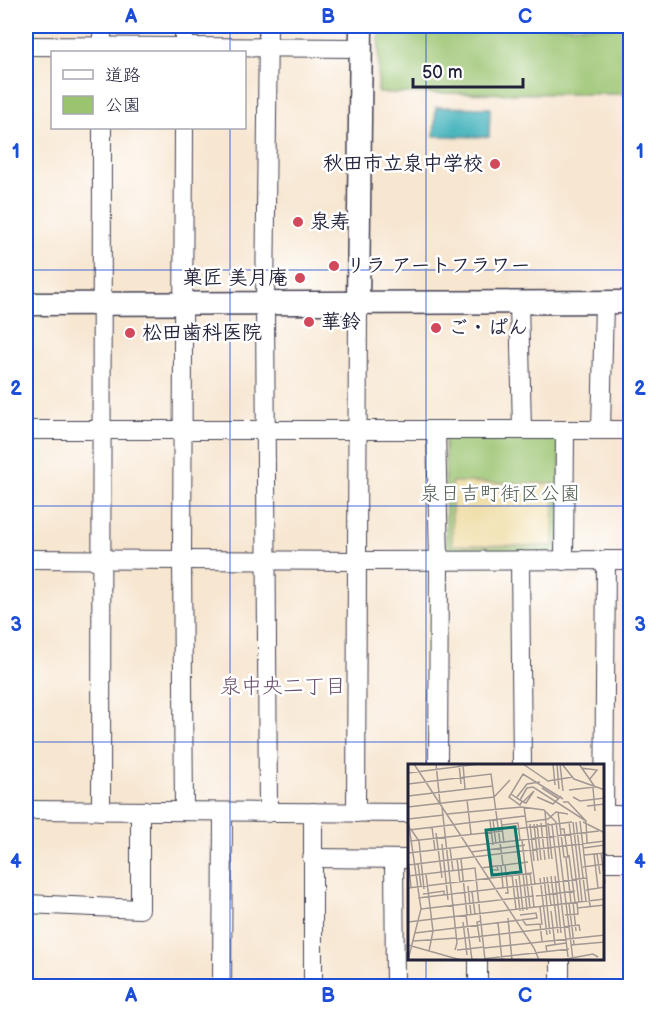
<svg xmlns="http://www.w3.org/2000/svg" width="656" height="1012" font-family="'Balsamiq Sans','Klee One',sans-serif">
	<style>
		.green { fill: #9bc471; stroke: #5e7356; stroke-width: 1.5 }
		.sand { fill: #eeda9e; stroke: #887e6c; stroke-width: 1.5 }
		.water { fill: #41b1ba; stroke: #326a7a; stroke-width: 1.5 }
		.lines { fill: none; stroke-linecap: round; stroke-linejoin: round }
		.minor-casing { stroke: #423f51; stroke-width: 20 }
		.tertiary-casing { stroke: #423f51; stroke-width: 25 }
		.minor { stroke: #fff; stroke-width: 18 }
		.tertiary { stroke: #fff; stroke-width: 22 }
		.grid { fill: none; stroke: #1d4ed8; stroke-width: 1.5; stroke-opacity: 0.55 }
		.poi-dot { fill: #d1495b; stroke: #fff; stroke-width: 2 }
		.labels { text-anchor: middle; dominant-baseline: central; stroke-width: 5; stroke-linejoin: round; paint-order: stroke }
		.poi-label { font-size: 20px; font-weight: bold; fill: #22223b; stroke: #fff; text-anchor: start }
		.park-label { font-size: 20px; fill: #4c5b4e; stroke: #fff }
		.neighbourhood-label { font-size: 21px; fill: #664d6b; stroke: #fff }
		.inset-road { fill: none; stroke: #a29894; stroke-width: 1.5 }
		.view { fill: #0f766e; fill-opacity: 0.15; stroke: #0f766e; stroke-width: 3 }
		.inset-edge { fill: none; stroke: #22223b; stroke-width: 3 }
		.neatline { fill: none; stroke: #1d4ed8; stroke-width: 2 }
		.grid-label { font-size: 20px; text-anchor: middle; font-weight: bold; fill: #1d4ed8 }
	</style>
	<rect width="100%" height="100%" fill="#fff"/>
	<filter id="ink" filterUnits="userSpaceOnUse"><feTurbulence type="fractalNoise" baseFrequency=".0167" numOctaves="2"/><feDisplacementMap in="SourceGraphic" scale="12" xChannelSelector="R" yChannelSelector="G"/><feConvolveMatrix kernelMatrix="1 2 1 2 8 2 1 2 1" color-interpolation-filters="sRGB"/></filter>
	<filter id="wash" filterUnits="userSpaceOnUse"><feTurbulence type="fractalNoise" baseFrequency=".008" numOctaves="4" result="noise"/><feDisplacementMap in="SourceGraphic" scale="24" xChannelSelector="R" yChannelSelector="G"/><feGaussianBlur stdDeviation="1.35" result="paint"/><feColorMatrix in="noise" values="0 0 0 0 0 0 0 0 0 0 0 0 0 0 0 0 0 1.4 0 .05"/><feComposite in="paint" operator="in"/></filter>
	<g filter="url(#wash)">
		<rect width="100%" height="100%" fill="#f7e6d0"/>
		<g class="green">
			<polygon points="379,26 626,26 626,94 378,93"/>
			<polygon points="445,436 555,436 560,441 560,547 554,553 446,553"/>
		</g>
		<polygon class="sand" points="452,482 554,484 553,546 452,545"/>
		<polygon class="water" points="436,107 490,108 489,137 434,136"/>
	</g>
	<g filter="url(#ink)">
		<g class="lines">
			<g class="minor-casing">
				<g id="minor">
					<polyline points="268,26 265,302 268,813"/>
					<polyline points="26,46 361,48"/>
					<polyline points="102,52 102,26"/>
					<polyline points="184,52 184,26"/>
					<polyline points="519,302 522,430"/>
					<polyline points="26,430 630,430"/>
					<polyline points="436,430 439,560 438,766"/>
					<polyline points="601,430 604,303"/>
					<polyline points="26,559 358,561 630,560"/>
					<polyline points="520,560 522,766"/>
					<polyline points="564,561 565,431"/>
					<polyline points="26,810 410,813"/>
					<polyline points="184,810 182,559 184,128"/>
					<polyline points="101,811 102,128"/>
					<polyline points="356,813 358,304"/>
					<polyline points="604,815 606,560"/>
					<polyline points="604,815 630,815"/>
					<polyline points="312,858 410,859"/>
					<polyline points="394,859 395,986"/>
					<polyline points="604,862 630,862"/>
					<polyline points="26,904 140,909 140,811"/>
					<polyline points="478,960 478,986"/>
					<polyline points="560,960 560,986"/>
					<polyline points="222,986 223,813"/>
					<polyline points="313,986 313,812"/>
				</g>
			</g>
			<g class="tertiary-casing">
				<g id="tertiary">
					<polyline points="26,304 630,302"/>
					<polyline points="358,304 361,26"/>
				</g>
			</g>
			<use href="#minor" class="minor"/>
			<use href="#tertiary" class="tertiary"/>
		</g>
	</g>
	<path class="grid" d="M 230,26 L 230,52M 426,26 L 426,766M 230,128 L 230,986M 26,270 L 630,270M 26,506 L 630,506M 26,742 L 630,742M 426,960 L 426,986"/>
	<g class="poi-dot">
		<circle cx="495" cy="164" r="6"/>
		<circle cx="298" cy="222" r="6"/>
		<circle cx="334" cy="266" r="6"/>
		<circle cx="300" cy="278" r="6"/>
		<circle cx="309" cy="322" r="6"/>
		<circle cx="436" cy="328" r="6"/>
		<circle cx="130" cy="333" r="6"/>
	</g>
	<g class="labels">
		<g class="poi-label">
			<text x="483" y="164" text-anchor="end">秋田市立泉中学校</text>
			<text x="310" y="222">泉寿</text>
			<text x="346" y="266">リラ アートフラワー</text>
			<text x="288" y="278" text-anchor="end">菓匠 美月庵</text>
			<text x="321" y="322">華鈴</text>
			<text x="448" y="328">ご・ぱん</text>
			<text x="142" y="333">松田歯科医院</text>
		</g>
		<g class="park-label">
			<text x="500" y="494">泉日吉町街区公園</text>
		</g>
		<g class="neighbourhood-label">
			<text x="283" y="686">泉中央二丁目</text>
		</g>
	</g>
	<g transform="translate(408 764)">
		<rect width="196" height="196" fill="#f7e6d0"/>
		<path class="inset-road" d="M 6,0 L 126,184 L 131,196M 28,0 L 32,39M 51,0 L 53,20M 55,0 L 57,25M 115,0 L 140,17 L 165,13M 145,0 L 147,21M 149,0 L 151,25M 152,0 L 155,27M 154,0 L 166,15 L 197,26M 173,4 L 189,6 L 181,16M 0,9 L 71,0M 0,20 L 83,10 L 95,101M 134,24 L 151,35M 185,24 L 187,47M 161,26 L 187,23 L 171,0M 103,30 L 112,36 L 114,37 L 115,38 L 118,39 L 126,27 L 115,38M 0,32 L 85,22M 109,33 L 119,20 L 132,18M 129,33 L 145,40 L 153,32M 165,33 L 172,37 L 197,34M 59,36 L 63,70M 112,36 L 119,24 L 125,23 L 178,57 L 179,79M 114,37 L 112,41 L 101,33 L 115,10 L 155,35M 155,38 L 160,38 L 178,57M 179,42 L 197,40M 0,43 L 86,33 L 102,16M 34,43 L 49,179 L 47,186M 114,43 L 136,46 L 148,58 L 165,196M 116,43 L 127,120M 137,47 L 141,95M 150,48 L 156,93 L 160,93 L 156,65 L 153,65M 39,50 L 114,43M 0,55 L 13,145 L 0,196M 0,55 L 36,51M 93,55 L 96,79M 85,56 L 88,80M 82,57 L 85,81M 172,57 L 182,142M 118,58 L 140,55 L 148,48 L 160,50M 161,58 L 171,138M 165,58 L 174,137M 168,58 L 178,137M 175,58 L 197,69M 133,59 L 137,96M 140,59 L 144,95M 122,60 L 126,97M 126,60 L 130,97M 129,60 L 133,96M 94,61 L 110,59 L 112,76M 144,61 L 160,193M 24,63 L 27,86M 2,64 L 11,77 L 16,125M 107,65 L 164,58M 1,66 L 117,52M 28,69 L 34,114M 114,76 L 122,144M 2,77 L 95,67M 34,80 L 40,136M 42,84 L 45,107M 175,84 L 197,81M 63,88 L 117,81M 0,89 L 191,67M 82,89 L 84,106 L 90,106 L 89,102M 193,89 L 197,119M 186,90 L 190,124M 189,90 L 192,110M 161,91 L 167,138M 176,91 L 197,89M 158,94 L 163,139M 0,95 L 3,123M 49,95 L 52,118M 53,95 L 59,151M 10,100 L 13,122M 0,101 L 197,77M 93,101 L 95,124M 97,101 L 100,129 L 97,129M 175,103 L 197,100M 73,104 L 120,98M 122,109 L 126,143M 18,110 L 25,167 L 21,187M 115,110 L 119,146M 104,111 L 108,145M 111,111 L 115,147M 0,112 L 67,104 L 77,196M 143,112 L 150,169M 147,112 L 153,169M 136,113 L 142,170M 139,113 L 143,141M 132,114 L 139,171M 108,115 L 112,147M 60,122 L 63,151M 0,124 L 124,109M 178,126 L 197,123M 64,128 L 67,150M 15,130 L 36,127 L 36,131M 128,132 L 167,127M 10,134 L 179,114M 165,138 L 168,167M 161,139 L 166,180M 132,143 L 134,161M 169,144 L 197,141M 13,145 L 126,132M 143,147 L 147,181M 58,151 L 64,196M 157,151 L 170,150 L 169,138M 100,154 L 104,196M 114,155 L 118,161 L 132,160 L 134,177M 0,158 L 197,135M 55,158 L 59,191M 90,159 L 94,196M 7,169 L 129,154 L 128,149 L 112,151M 49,175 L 171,161 L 172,167M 5,177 L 49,174M 72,178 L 69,158 L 73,157M 0,181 L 53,196M 163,181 L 197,178M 76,184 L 197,171M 49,186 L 76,183M 139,188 L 138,182 L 158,179M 66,196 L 161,185M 153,196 L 185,190 L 190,193"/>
		<path class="view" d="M 107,63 L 113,108 L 84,111 L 78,66 Z"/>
		<rect width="196" height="196" class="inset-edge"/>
	</g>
	<rect width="656" height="1012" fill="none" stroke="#fff" stroke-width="66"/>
	<rect x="51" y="51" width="195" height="78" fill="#ffffff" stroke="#a7a7b1" stroke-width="1.5"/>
	<rect x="63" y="70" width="30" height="9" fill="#ffffff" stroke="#a7a7b1" stroke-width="1.5"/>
	<text x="105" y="81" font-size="18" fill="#22223b">道路</text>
	<rect x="63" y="96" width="30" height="18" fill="#9bc471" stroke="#a7a7b1" stroke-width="1.5"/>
	<text x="105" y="111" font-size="18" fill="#22223b">公園</text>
	<path d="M413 78v9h110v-9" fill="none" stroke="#22223b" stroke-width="3"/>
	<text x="422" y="78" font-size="18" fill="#22223b" stroke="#ffffff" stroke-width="4.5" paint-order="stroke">50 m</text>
	<rect x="33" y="33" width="590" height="946" class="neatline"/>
	<g class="grid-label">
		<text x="131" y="23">A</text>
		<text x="328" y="23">B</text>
		<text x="525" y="23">C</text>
		<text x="16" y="158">1</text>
		<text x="640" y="158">1</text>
		<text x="16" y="395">2</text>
		<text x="640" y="395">2</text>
		<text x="16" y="631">3</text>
		<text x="640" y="631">3</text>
		<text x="16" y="868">4</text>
		<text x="640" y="868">4</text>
		<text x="131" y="1002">A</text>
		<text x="328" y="1002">B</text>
		<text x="525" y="1002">C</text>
	</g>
</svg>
